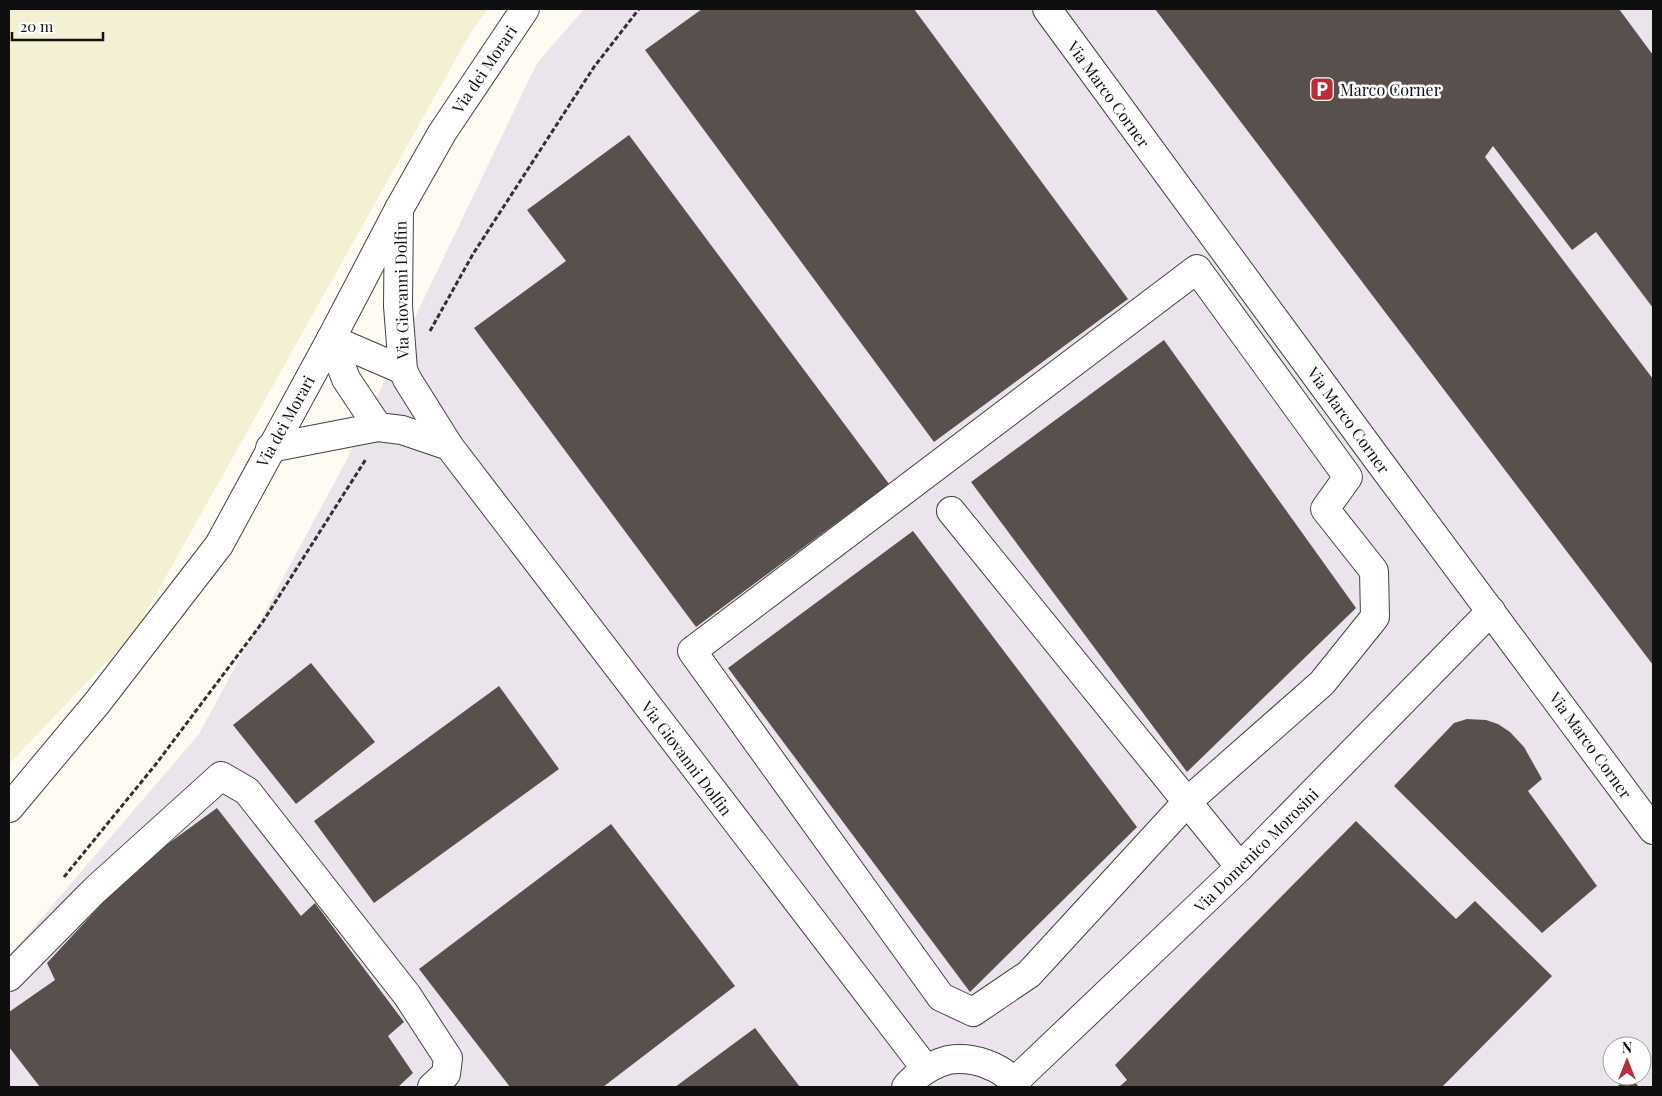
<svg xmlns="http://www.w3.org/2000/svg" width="1662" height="1096" font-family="'Playfair Display',serif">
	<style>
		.industrial { fill: #ece4ed; fill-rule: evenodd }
		.farmland { fill: #f4f0d3 }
		.building { fill: #58504c }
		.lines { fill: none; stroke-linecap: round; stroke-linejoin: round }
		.minor-casing { stroke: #424242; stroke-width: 30 }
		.path { stroke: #313131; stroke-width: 3; stroke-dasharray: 5 2.5; stroke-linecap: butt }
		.minor { stroke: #fff; stroke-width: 28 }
		.labels { text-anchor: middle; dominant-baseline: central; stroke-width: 5; stroke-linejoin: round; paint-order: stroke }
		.street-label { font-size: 16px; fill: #0f0f0f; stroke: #fff }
		.poi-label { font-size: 16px; fill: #0f0f0f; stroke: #fff; text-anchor: start }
	</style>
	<rect width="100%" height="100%" fill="#fefcf2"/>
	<path class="industrial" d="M 584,9 L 1653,9 L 1653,1087 L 9,1087 L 9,956 L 199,734 L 345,463 L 537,63 ZM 1612,1046 L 1642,1046 L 1642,1076 L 1612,1076 Z"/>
	<polygon class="farmland" points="9,9 488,9 471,32 135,632 9,764"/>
	<g class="building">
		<polygon points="702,9 914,9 1128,299 934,442 645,50"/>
		<polygon points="1155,9 1619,9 1653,55 1653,308 1596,232 1572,250 1493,146 1485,157 1653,379 1653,665"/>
		<polygon points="629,135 889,484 696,627 474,328 566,261 527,210"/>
		<polygon points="1164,340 1356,608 1187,772 971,482"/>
		<polygon points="913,531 1137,827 970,992 728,668"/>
		<polygon points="311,663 375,742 296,804 233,725"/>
		<polygon points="499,686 559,769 374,903 314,821"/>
		<polygon points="1467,719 1486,720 1498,724 1510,732 1524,747 1542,779 1528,791 1597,886 1542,933 1394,786 1454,723"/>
		<polygon points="217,808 301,916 315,903 404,1022 388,1036 413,1073 398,1087 40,1087 9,1047 9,1012 55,980 47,963 136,867"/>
		<polygon points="1356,821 1456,919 1475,901 1552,976 1442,1087 1119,1087 1127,1080 1115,1065"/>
		<polygon points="611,824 735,986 603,1087 510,1087 419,969"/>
		<polygon points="755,1028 800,1087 675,1087"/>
		<polygon points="1631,1077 1639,1087 1616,1087"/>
	</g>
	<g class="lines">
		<g class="minor-casing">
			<g id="minor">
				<polyline points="1047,9 1378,460 1653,830"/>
				<polyline points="399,209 398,306 403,370 407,379 449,446 926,1069"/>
				<polygon points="1197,269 1348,477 1325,509 1374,571 1375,617 1322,683 1188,801 1029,974 973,1012 941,997 692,651"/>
				<polyline points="331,339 346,379 378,427"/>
				<polyline points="331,339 403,370"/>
				<polyline points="270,448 378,427 402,430 449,446"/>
				<polyline points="951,511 1240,867"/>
				<polyline points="9,808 97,703 219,545 331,339 399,209 442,133 525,9"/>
				<polyline points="9,977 95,890 221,776 247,791 407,995 448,1058 446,1074 432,1087"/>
				<polyline points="1014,1082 1240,867 1491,611"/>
				<path d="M 906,1087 C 909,1083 913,1080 917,1076 C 926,1069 937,1063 948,1060 C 972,1056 1004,1066 1017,1087"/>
			</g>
		</g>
		<g class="path">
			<polyline points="430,331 473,254 594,67 639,9"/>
			<polyline points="64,877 156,764 262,623 366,459"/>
		</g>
		<use href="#minor" class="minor"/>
	</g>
	<defs>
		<g id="parking-square" transform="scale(1.25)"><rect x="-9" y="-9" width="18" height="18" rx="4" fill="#bb2c39" stroke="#fff"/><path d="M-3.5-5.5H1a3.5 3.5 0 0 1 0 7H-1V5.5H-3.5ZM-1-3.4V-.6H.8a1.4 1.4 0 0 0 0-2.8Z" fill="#fff"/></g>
	</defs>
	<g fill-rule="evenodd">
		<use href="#parking-square" x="1322" y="89"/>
	</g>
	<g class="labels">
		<g class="street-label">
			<text transform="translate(484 69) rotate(-56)">Via dei Morari</text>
			<text transform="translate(1109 94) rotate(54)">Via Marco Corner</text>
			<text transform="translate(401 290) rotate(-91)">Via Giovanni Dolfin</text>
			<text transform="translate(1349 420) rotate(54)">Via Marco Corner</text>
			<text transform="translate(285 421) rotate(-61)">Via dei Morari</text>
			<text transform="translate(1591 745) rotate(54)">Via Marco Corner</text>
			<text transform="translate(687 758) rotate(53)">Via Giovanni Dolfin</text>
			<text transform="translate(1256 850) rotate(-45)">Via Domenico Morosini</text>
		</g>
		<g class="poi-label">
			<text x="1340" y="89">Marco Corner</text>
		</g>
	</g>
	<rect width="1662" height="1096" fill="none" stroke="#0f0f0f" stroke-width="20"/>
	<g transform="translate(1627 1061)"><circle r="24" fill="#ffffff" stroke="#9f9f9f"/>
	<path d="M0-4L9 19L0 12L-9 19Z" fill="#bb2c39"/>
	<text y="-8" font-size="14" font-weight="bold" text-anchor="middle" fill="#0f0f0f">N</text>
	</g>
	<path d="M12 32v8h91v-8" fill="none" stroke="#0f0f0f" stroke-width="2.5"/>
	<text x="20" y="32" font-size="15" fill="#0f0f0f" stroke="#ffffff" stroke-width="4" paint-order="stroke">20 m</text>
</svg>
